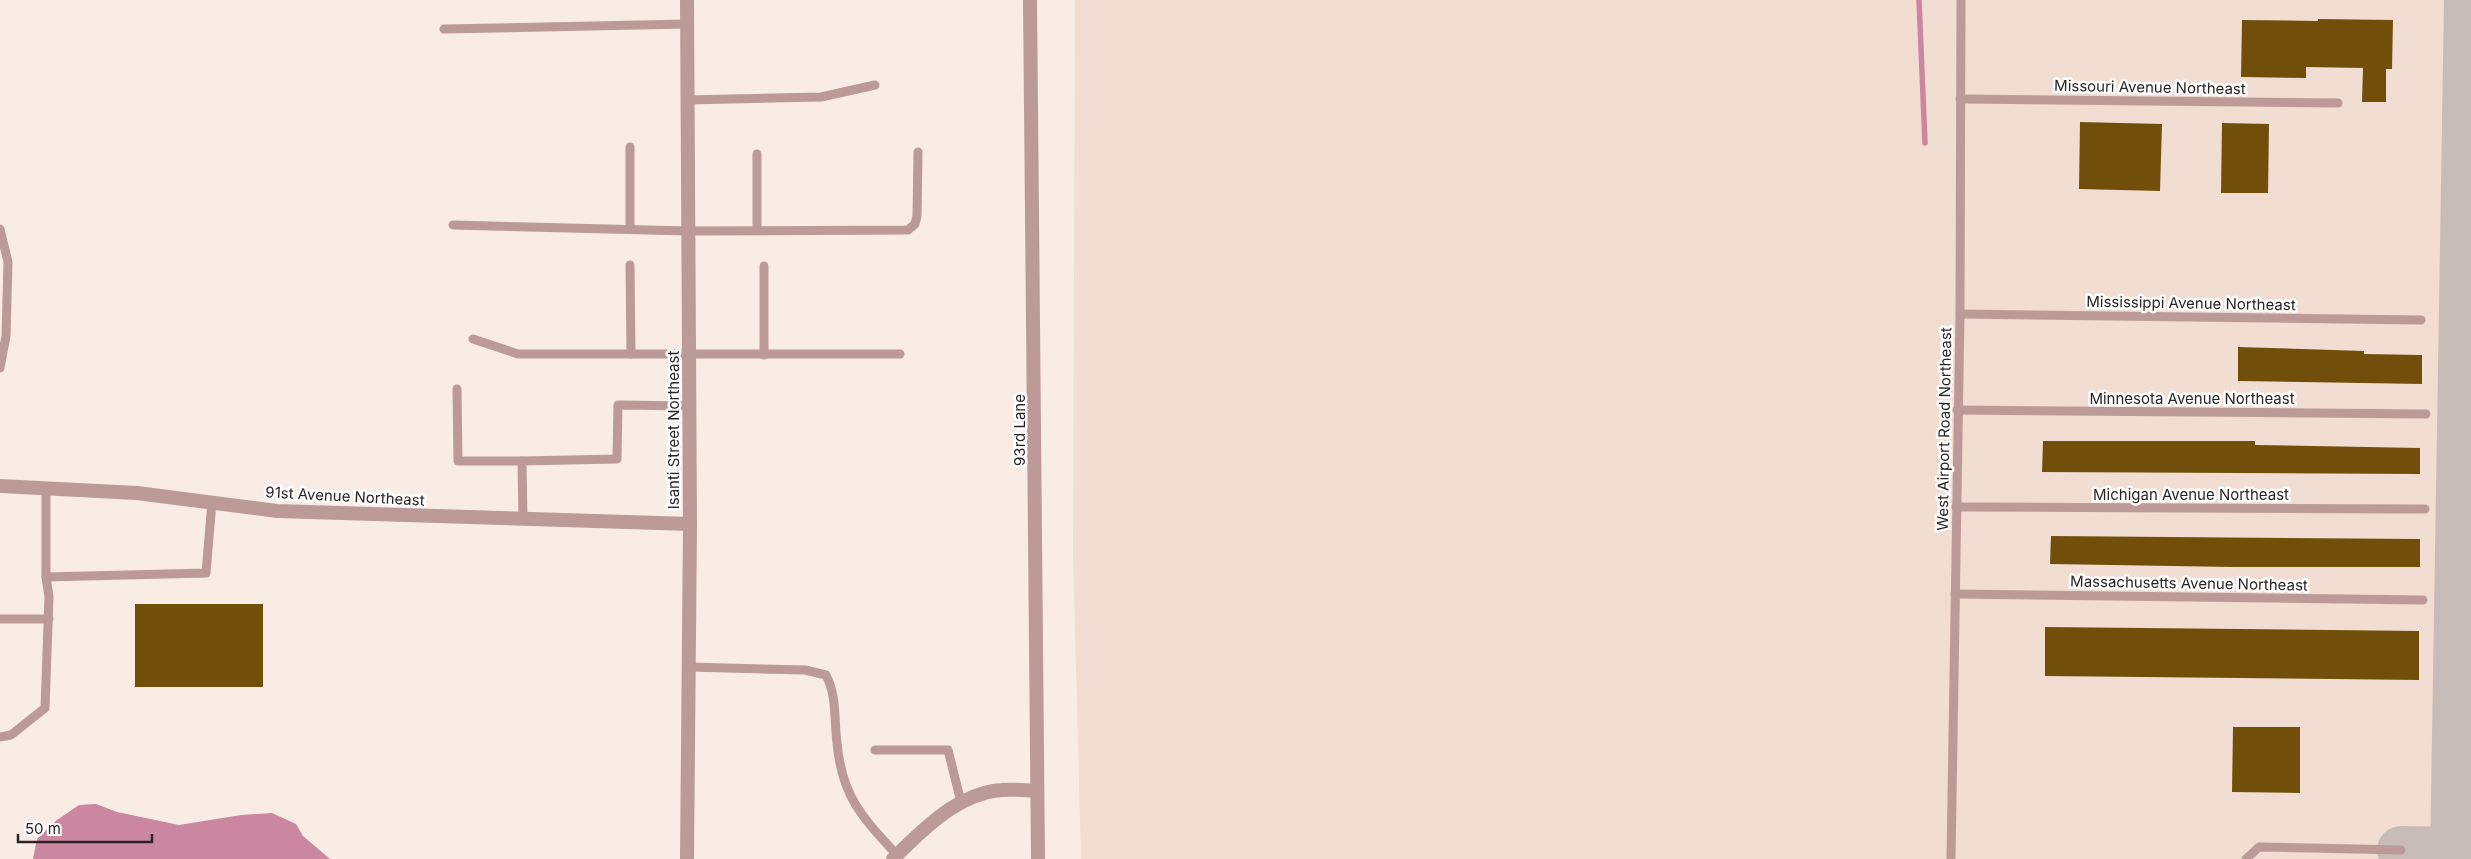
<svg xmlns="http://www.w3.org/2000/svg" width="2471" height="859" font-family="Inter,sans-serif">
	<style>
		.built { fill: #f2ddd2 }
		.water { fill: #cb87a0 }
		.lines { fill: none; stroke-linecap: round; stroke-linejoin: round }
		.stream { stroke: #cb87a0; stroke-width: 5.5 }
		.taxiway { stroke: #c8bdb6; stroke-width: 48 }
		.building { fill: #714f0b }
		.service { stroke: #bc9a98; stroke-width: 9 }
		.minor { stroke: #bc9a98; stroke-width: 14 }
		.tertiary { stroke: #bc9a98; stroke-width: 14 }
		.labels { text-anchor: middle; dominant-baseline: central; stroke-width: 5; stroke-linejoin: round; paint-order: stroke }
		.street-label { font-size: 15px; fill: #2a2522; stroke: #fff }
	</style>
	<rect width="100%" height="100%" fill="#f9ece4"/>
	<polygon class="built" points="1075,0 2471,0 2471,859 1081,859 1073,555"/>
	<polygon class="water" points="96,804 117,812 179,825 241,815 272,813 296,824 303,836 330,859 33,859 37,839 57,820 79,805"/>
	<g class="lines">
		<polyline class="stream" points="1919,0 1925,143"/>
		<g class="taxiway">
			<polyline points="2401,850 2454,851"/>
			<polyline points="2454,859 2468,0"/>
		</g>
	</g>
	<g class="building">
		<polygon points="2318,19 2393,20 2392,69 2386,69 2386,102 2362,102 2363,68 2306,67 2306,78 2241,77 2242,20 2318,21"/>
		<polygon points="2080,122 2162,124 2160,191 2079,189"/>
		<polygon points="2222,123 2269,124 2268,193 2221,193"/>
		<polygon points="2238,347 2364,351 2364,354 2422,355 2422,384 2238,381"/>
		<polygon points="2043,441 2255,441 2255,445 2420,448 2420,474 2042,472"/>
		<polygon points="2051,536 2420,539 2420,567 2233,567 2050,564"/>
		<rect x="135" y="604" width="128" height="83"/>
		<polygon points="2045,627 2419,631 2419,680 2045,676"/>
		<polygon points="2233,727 2300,727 2300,793 2232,792"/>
	</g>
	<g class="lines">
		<g class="service">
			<polyline points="444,29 687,24"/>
			<polyline points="1960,99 2338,103"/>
			<polyline points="687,100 821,97 875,85"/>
			<polyline points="630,147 630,229"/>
			<polyline points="757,154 757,230"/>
			<polyline points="453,225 688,231 908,230 915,224 917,216 918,152"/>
			<polyline points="0,229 8,262 6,336 0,368"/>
			<polyline points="630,265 631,354"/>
			<polyline points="764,266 764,355"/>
			<polyline points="1960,314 2421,320"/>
			<polyline points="473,339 518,354 900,354"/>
			<polyline points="457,389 458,461 522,461"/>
			<polyline points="1957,410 2426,414"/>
			<polyline points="46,489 46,577 206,573 212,502"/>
			<polyline points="1956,507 2425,509"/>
			<polyline points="523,520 522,461 617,459 618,405 689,406"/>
			<polyline points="1955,594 2423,600"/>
			<polyline points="0,619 49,619"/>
			<path d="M 689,667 L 805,670 L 826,675 C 837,696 834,720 837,743 C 842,797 862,817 897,855"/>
			<polyline points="0,737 11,735 45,708 49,597 46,577"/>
			<polyline points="875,750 948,750 961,802"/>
			<polyline points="1951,859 1960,314 1961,0"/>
			<polyline points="2246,859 2259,847 2401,850"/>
		</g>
		<g class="minor">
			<polyline points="687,0 690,524 687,859"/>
			<polyline points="0,486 137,493 277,511 690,524"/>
		</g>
		<g class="tertiary">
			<polyline points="1030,0 1038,859"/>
			<path d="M 893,859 C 922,830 958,793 1002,790 C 1013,789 1025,790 1037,791"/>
		</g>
	</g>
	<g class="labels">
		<g class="street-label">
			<text transform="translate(2150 87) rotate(1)">Missouri Avenue Northeast</text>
			<text transform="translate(2191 303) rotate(1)">Mississippi Avenue Northeast</text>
			<text x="2192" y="398">Minnesota Avenue Northeast</text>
			<text transform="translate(1944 429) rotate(-89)">West Airport Road Northeast</text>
			<text transform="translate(673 430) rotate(-90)">Isanti Street Northeast</text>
			<text transform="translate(1019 430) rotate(-90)">93rd Lane</text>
			<text x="2191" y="494">Michigan Avenue Northeast</text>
			<text transform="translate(345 496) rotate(3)">91st Avenue Northeast</text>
			<text transform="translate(2189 583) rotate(1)">Massachusetts Avenue Northeast</text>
		</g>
	</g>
	<path d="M18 834v8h134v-8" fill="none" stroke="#2a2522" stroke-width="2.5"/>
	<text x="25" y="834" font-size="15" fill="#2a2522" stroke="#ffffff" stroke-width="4" paint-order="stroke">50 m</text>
</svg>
